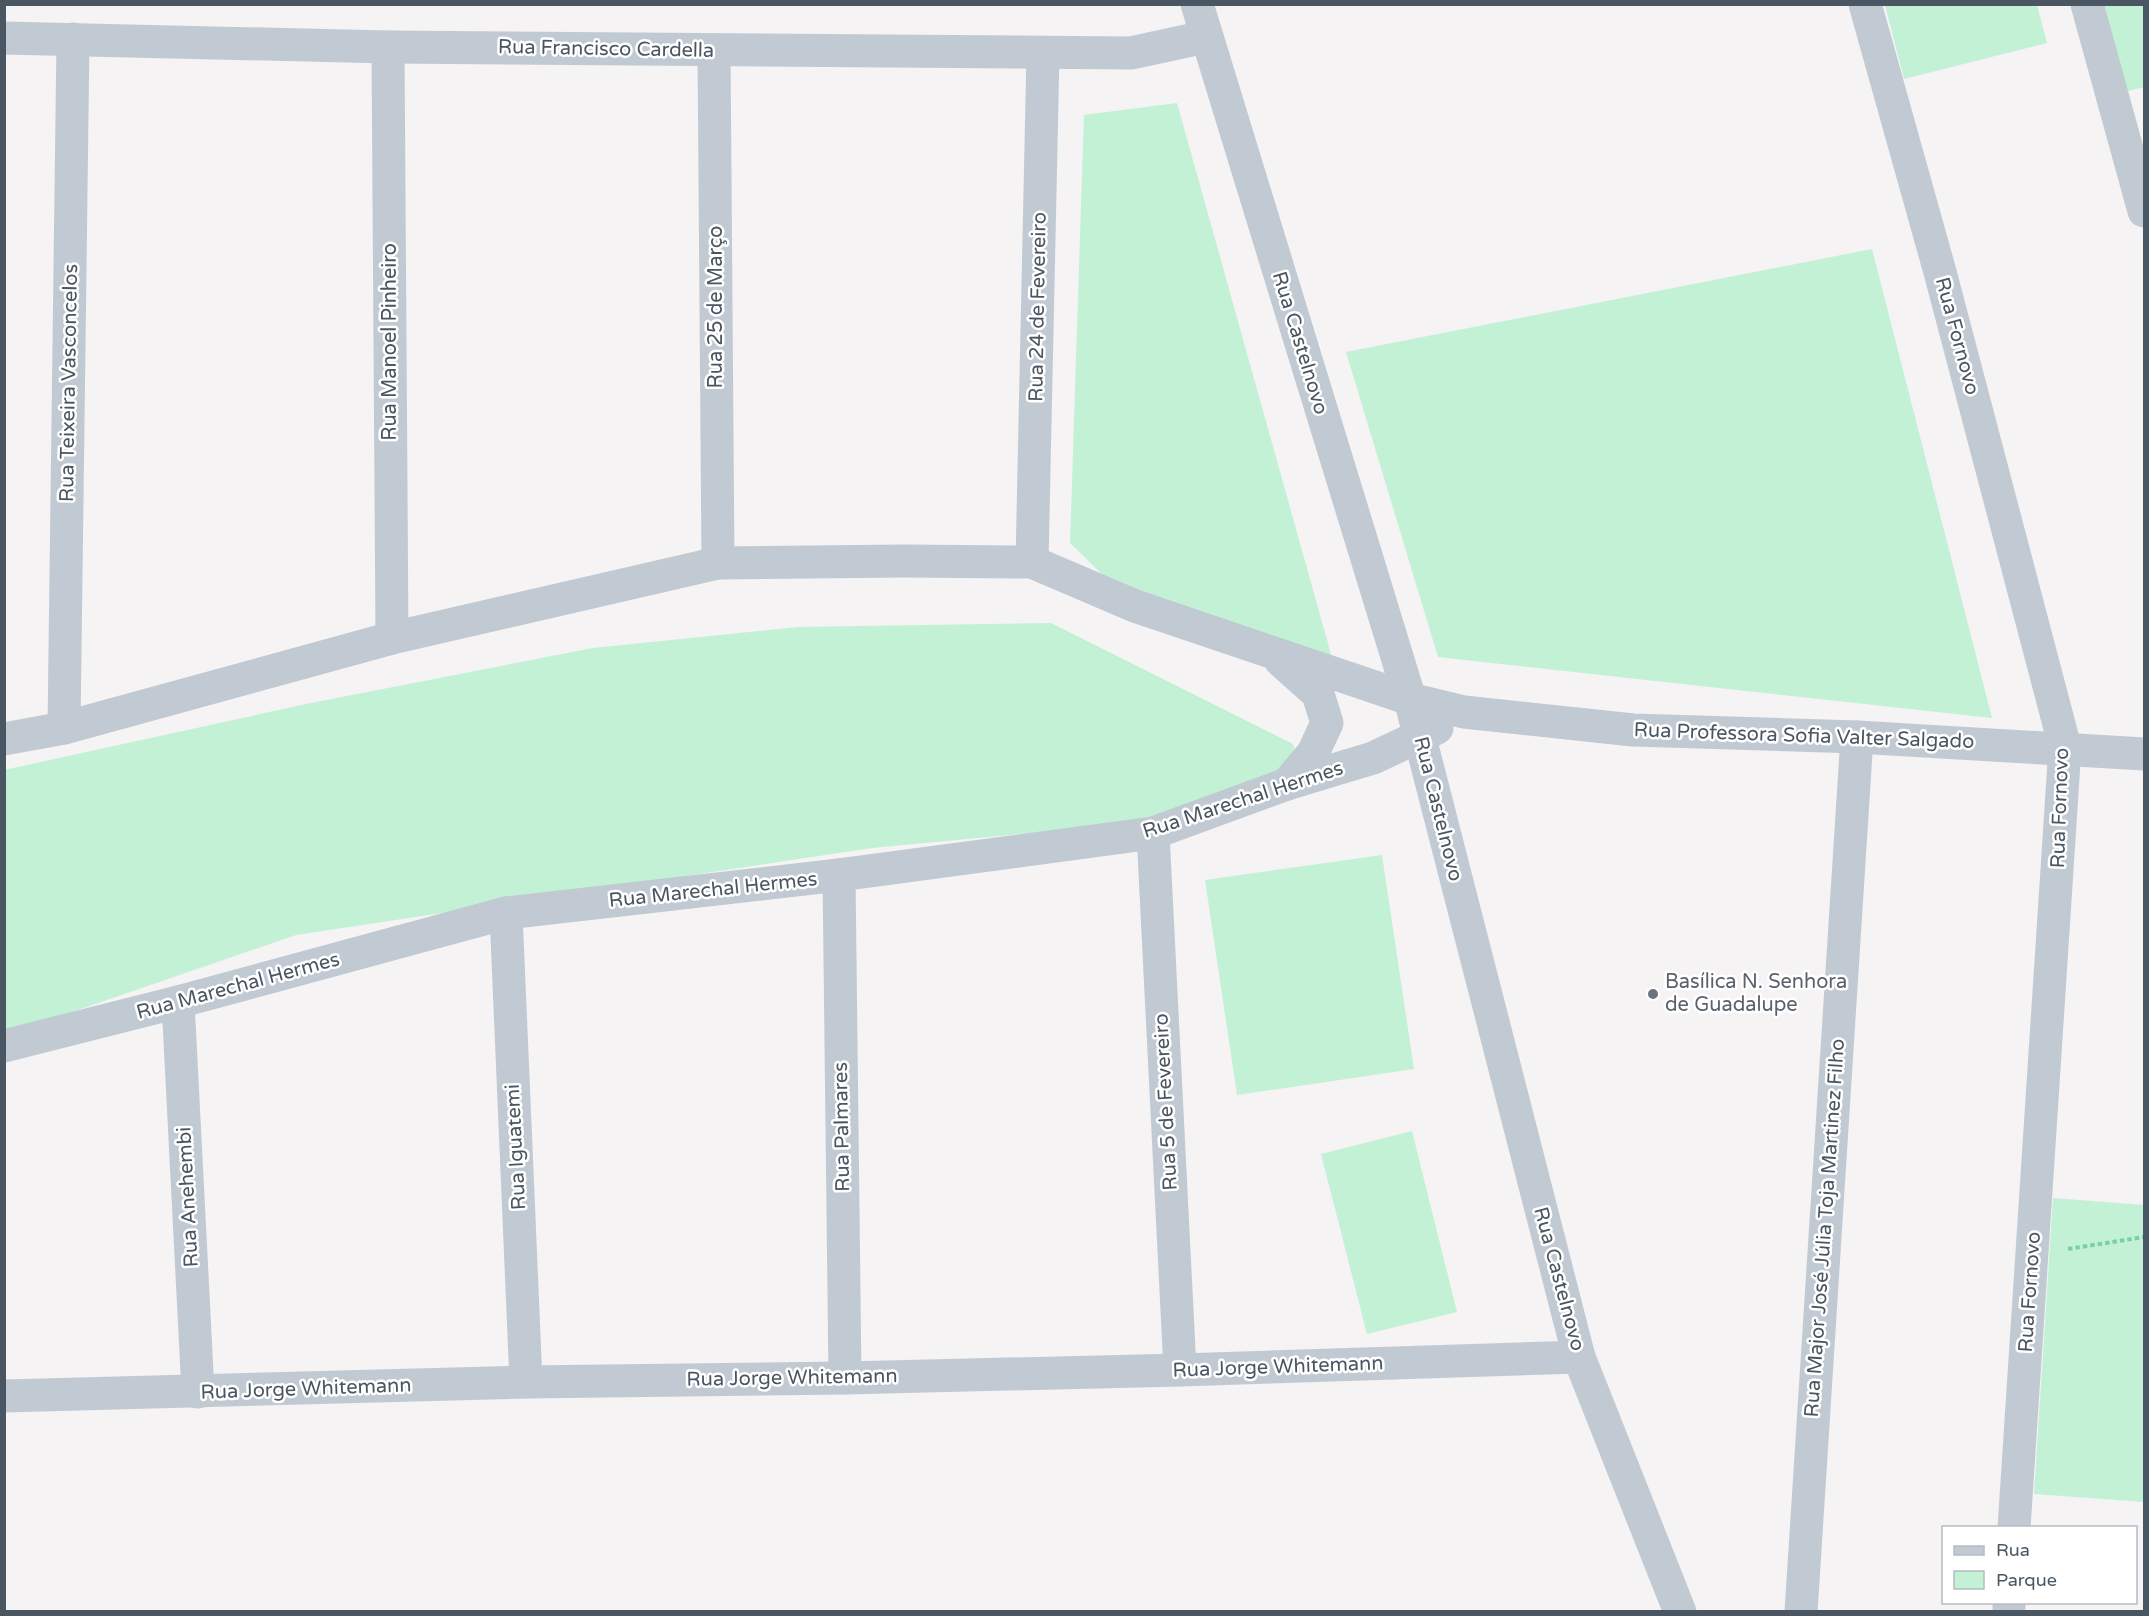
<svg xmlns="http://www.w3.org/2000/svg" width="2149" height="1616" font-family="'Varela Round',sans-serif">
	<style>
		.green { fill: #c3f1d5 }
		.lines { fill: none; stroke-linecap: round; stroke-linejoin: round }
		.path { stroke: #7ad0a6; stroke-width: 4; stroke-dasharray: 4.5 3; stroke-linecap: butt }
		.minor { stroke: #c1cad2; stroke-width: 33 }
		.worship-dot { fill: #6b7280; stroke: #fff; stroke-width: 2 }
		.labels { text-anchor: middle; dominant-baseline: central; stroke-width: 5; stroke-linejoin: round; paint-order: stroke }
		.street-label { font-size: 20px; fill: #4a5661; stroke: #fff }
		.worship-label { font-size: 20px; fill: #5b616d; stroke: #fff; text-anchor: start }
	</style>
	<rect width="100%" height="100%" fill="#f5f3f3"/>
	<g class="green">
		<polygon points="1885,5 2037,5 2047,43 1904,79"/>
		<polygon points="2101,5 2144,5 2144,87 2124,92"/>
		<polygon points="1177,103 1336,672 1104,576 1070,543 1084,115"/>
		<polygon points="1872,249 1992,718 1438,657 1346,352"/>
		<polygon points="1051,623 1293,744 1299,768 1150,822 872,848 296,935 5,1035 4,770 306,704 593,648 798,627"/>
		<polygon points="1382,855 1414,1069 1237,1095 1205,880"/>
		<polygon points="1412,1131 1457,1312 1367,1334 1321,1154"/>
		<polygon points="2053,1198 2144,1205 2144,1502 2034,1494"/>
	</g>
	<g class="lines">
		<polyline class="path" points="2068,1249 2144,1237"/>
		<g class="minor">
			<polyline points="1197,4 1410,699 1579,1357 1680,1612"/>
			<polyline points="1865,4 1940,272 2065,747 2014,1528"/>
			<polyline points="2087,4 2144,211"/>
			<polyline points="4,38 388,47 1131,53 1205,37"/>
			<polyline points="388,47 392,638"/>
			<polyline points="714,50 718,563"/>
			<polyline points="1032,562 1043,53"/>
			<polyline points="1281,661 1318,694 1327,723 1313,753 1287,784"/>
			<polyline points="64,728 73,39"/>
			<polyline points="4,739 64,728 392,638 718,563 904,561 1032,562 1135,606 1410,699 1464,712 1633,730 1857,737 2144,754"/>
			<polyline points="1153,833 1180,1370"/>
			<polyline points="839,875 845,1378"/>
			<polyline points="506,913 526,1382"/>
			<polyline points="178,1002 198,1392"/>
			<polyline points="4,1046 178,1002 506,913 839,875 1153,833 1287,784 1373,758 1437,728"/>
			<polyline points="4,1396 526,1382 845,1378 1180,1370 1579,1357"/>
			<polyline points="1801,1612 1857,737"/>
			<polyline points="2009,1612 2009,1602"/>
		</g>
	</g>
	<circle class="worship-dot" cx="1653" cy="994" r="6"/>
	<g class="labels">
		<g class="street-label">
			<text transform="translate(606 49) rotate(1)">Rua Francisco Cardella</text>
			<text transform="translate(716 307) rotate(-90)">Rua 25 de Março</text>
			<text transform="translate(1038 307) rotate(-89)">Rua 24 de Fevereiro</text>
			<text transform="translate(1957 336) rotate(75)">Rua Fornovo</text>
			<text transform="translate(390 342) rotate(-90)">Rua Manoel Pinheiro</text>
			<text transform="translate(1300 343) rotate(73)">Rua Castelnovo</text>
			<text transform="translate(69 383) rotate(-89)">Rua Teixeira Vasconcelos</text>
			<text transform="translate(1804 736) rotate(2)">Rua Professora Sofia Valter Salgado</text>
			<text transform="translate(1243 800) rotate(-18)">Rua Marechal Hermes</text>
			<text transform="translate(2060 808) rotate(-88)">Rua Fornovo</text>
			<text transform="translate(1438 809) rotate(76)">Rua Castelnovo</text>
			<text transform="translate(713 890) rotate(-6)">Rua Marechal Hermes</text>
			<text transform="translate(238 986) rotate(-15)">Rua Marechal Hermes</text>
			<text transform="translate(1166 1102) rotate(-93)">Rua 5 de Fevereiro</text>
			<text transform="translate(842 1127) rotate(-91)">Rua Palmares</text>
			<text transform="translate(516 1147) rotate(-93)">Rua Iguatemi</text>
			<text transform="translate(188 1197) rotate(-93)">Rua Anehembi</text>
			<text transform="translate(1825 1228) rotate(-86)">Rua Major José Júlia Toja Martinez Filho</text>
			<text transform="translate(1559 1279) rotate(75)">Rua Castelnovo</text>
			<text transform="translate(2030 1292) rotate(-86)">Rua Fornovo</text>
			<text transform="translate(1278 1367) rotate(-2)">Rua Jorge Whitemann</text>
			<text transform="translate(792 1378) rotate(-1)">Rua Jorge Whitemann</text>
			<text transform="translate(306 1389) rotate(-2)">Rua Jorge Whitemann</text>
		</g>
		<g class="worship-label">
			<text x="1665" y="982">Basílica N. Senhora<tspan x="1665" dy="23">de Guadalupe</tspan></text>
		</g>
	</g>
	<rect width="2149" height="1616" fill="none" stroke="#4a5661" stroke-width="12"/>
	<rect x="1942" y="1526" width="195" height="78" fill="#ffffff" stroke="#b7bbc0" stroke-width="1.5"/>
	<rect x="1954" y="1546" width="30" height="9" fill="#c1cad2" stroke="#b7bbc0" stroke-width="1.5"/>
	<text x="1996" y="1556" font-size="18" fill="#4a5661">Rua</text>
	<rect x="1954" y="1571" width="30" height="18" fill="#c3f1d5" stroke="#b7bbc0" stroke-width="1.5"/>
	<text x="1996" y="1586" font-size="18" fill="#4a5661">Parque</text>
</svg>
